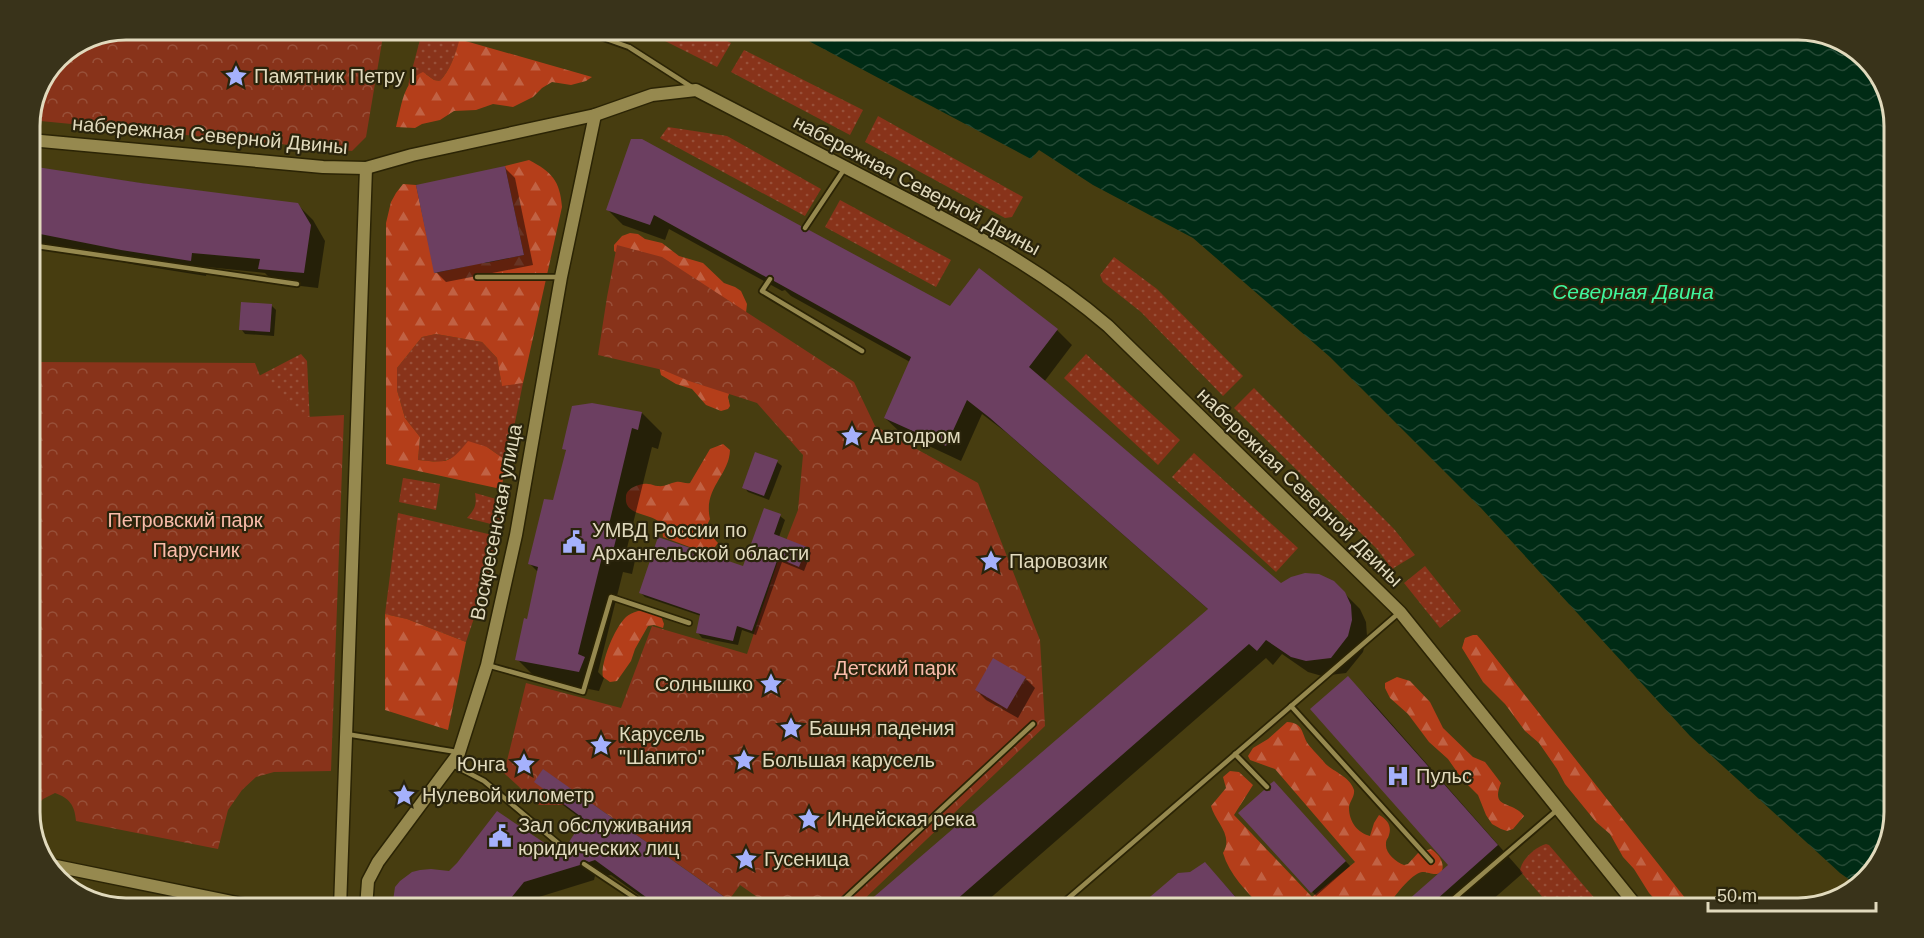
<svg xmlns="http://www.w3.org/2000/svg" width="1924" height="938" font-family="Arial,sans-serif">
	<style>
		.grass { fill: url(#grass-dots) }
		.forest { fill: url(#forest-firs) }
		.park { fill: url(#park-crowns) }
		.water { fill: url(#water-waves) }
		.shadow { fill: #0007 }
		.building { fill: #6c3f61 }
		.lines { fill: none; stroke-linecap: round; stroke-linejoin: round }
		.lane-casing { stroke: #2b2405; stroke-width: 8 }
		.secondary-casing { stroke: #2b2405; stroke-width: 15 }
		.lane { stroke: #96894f; stroke-width: 4.5 }
		.secondary { stroke: #96894f; stroke-width: 12 }
		.labels { text-anchor: middle; dominant-baseline: central; stroke-width: 4.5; stroke-linejoin: round; paint-order: stroke }
		.poi-label { font-size: 20px; fill: #e1dabd; stroke: #2a240c; text-anchor: start }
		.street-label { font-size: 20px; fill: #e1dabd; stroke: #2a240c }
		.park-label { font-size: 20px; fill: #fabcaa; stroke: #2a240c }
		.water-label { font-size: 21px; font-style: italic; fill: #3ff69d; stroke: #2a240c }
		.rim { fill: none; stroke: #e1dabd; stroke-width: 3 }
	</style>
	<defs>
		<pattern id="grass-dots" width="8" height="8" patternUnits="userSpaceOnUse" patternTransform="scale(1.5)"><rect width="8" height="8" fill="#88331a"/><path d="M2 2h.1M6 6h.1" fill="none" stroke="#985039" stroke-width="1.8" stroke-linecap="round"/></pattern>
		<pattern id="forest-firs" width="22" height="20" patternUnits="userSpaceOnUse" patternTransform="scale(1.5)"><rect width="22" height="20" fill="#b43e1a"/><path d="M5 1l3.5 6h-7zM16 11l3.5 6h-7z" fill="#c16244"/></pattern>
		<pattern id="park-crowns" width="20" height="18" patternUnits="userSpaceOnUse" patternTransform="scale(1.5)"><rect width="20" height="18" fill="#88331a"/><path d="M2 6a3 3 0 1 1 6 0M12 15a3 3 0 1 1 6 0" fill="none" stroke="#985039"/></pattern>
		<pattern id="water-waves" width="16" height="10" patternUnits="userSpaceOnUse" patternTransform="scale(1.5)"><rect width="16" height="10" fill="#002b15"/><path d="M0 5q4-4 8 0t8 0" fill="none" stroke="#254935"/></pattern>
	</defs>
	<rect width="100%" height="100%" fill="#473d10"/>
	<g class="grass">
		<polygon points="663,30 707,30 731,43 717,67 659,38"/>
		<path d="M 422,32 L 462,40 L 459,42 C 455,56 450,70 440,81 L 434,80 L 426,74 L 408,85 Z"/>
		<polygon points="744,50 863,110 850,135 731,72"/>
		<polygon points="878,116 1023,197 1012,217 1005,218 865,142"/>
		<polygon points="668,127 727,136 821,189 805,216 660,138"/>
		<polygon points="840,200 951,260 936,287 825,227"/>
		<polygon points="1114,257 1157,289 1243,376 1223,396 1141,312 1103,282 1100,275"/>
		<polygon points="436,334 482,342 497,358 502,385 523,383 507,461 487,447 440,462 418,460 420,437 405,418 397,390 397,368 422,337"/>
		<polygon points="301,354 307,361 310,425 251,380"/>
		<polygon points="1086,354 1180,440 1158,465 1064,378"/>
		<polygon points="1254,388 1394,529 1415,555 1392,569 1377,549 1234,408"/>
		<polygon points="1194,453 1298,548 1276,572 1172,477"/>
		<polygon points="403,478 440,484 436,510 399,502"/>
		<path d="M 475,493 L 503,501 L 499,526 L 467,518 C 475,509 477,505 475,493 Z"/>
		<polygon points="398,513 501,537 466,642 407,619 385,614"/>
		<polygon points="1425,566 1461,611 1440,628 1404,583"/>
		<path d="M 1546,844 L 1549,845 L 1603,908 L 1552,908 L 1520,871 C 1521,860 1535,847 1546,844 Z"/>
	</g>
	<g class="forest">
		<path d="M 462,40 L 592,77 L 586,81 L 571,85 L 552,82 L 542,88 L 533,97 L 513,107 L 493,104 L 476,110 L 454,111 L 440,120 L 422,124 L 415,128 L 396,127 C 401,109 403,80 423,72 L 434,80 L 440,81 C 450,70 455,56 459,41 Z"/>
		<path d="M 529,160 C 552,172 560,181 562,207 L 523,383 L 502,386 L 497,358 L 482,342 L 436,334 L 422,337 L 397,368 L 397,390 L 405,418 L 420,437 L 418,460 C 446,463 450,464 468,441 L 487,447 L 507,461 L 501,489 L 386,464 L 386,223 L 391,202 L 396,193 L 403,184 L 416,185 L 435,273 L 468,266 L 475,263 L 486,263 L 524,255 L 505,166 Z"/>
		<polygon points="630,233 638,234 645,239 662,243 679,256 703,263 724,283 735,287 741,291 747,304 746,313 617,253 614,251 614,245 622,236"/>
		<polygon points="659,366 731,388 728,397 730,406 728,409 721,411 706,405 692,389 676,384 661,375"/>
		<path d="M 723,444 L 730,450 C 729,476 703,488 710,519 L 707,525 L 706,530 L 718,543 L 712,551 L 703,552 L 663,537 C 662,533 664,527 661,524 C 652,512 624,517 626,497 C 626,488 641,483 648,484 C 652,484 654,486 658,486 C 664,487 670,483 676,482 C 681,481 685,484 690,483 L 710,449 Z"/>
		<path d="M 648,608 L 661,616 L 664,624 L 663,628 L 654,625 L 648,626 L 635,649 L 631,661 L 617,681 L 610,682 L 603,677 C 600,663 615,627 626,617 C 632,612 641,610 648,608 Z"/>
		<polygon points="385,614 407,619 466,642 448,730 385,710"/>
		<polygon points="1473,635 1477,635 1483,642 1693,908 1663,908 1649,893 1634,869 1623,857 1610,834 1596,822 1565,784 1557,769 1539,743 1525,731 1505,704 1483,682 1462,648 1465,638"/>
		<path d="M 1397,677 L 1410,681 L 1430,702 L 1443,728 L 1473,757 L 1485,762 L 1501,783 C 1490,810 1512,800 1524,816 L 1513,829 L 1507,831 L 1501,829 L 1492,824 L 1486,815 L 1478,795 L 1462,779 L 1448,759 L 1429,742 L 1408,714 L 1390,698 L 1385,688 L 1385,683 Z"/>
		<path d="M 1287,722 C 1304,723 1301,733 1308,744 C 1311,748 1320,757 1324,762 C 1331,771 1350,776 1354,790 C 1355,797 1349,802 1349,808 C 1349,822 1358,833 1370,836 L 1374,823 L 1379,815 C 1387,819 1392,826 1389,835 C 1388,839 1386,839 1386,844 C 1385,853 1396,862 1404,865 L 1408,864 L 1418,853 L 1431,849 C 1439,854 1446,864 1441,873 C 1433,876 1430,872 1422,872 C 1412,873 1391,899 1388,908 L 1262,908 C 1247,892 1229,874 1223,853 C 1234,835 1215,822 1211,806 L 1226,788 L 1223,777 L 1230,771 L 1239,772 L 1253,785 L 1234,815 L 1312,897 L 1355,862 L 1275,769 L 1250,760 L 1248,756 L 1253,748 L 1268,739 Z"/>
	</g>
	<g class="park">
		<polygon points="126,30 384,30 366,137 352,151 30,120 58,58"/>
		<polygon points="617,245 662,257 854,382 875,426 978,483 1040,640 1045,726 855,908 773,908 740,885 729,900 594,805 539,805 504,773 526,683 621,708 652,626 747,654 778,561 798,510 803,455 757,403 689,381 663,370 598,355 607,297"/>
		<path d="M 30,362 L 255,363 L 260,376 L 306,417 L 344,415 L 331,771 L 274,772 L 256,777 L 242,790 L 228,810 L 218,849 L 76,821 C 75,805 69,798 55,793 L 43,799 L 34,809 L 30,808 Z"/>
	</g>
	<polygon class="water" points="788,30 1798,30 1840,40 1878,73 1894,120 1894,812 1884,854 1857,885 1840,873 1690,736 1481,508 1330,357 1193,238 1093,185 1039,150 1031,159"/>
	<g class="shadow">
		<polygon points="30,168 298,205 313,220 325,241 318,288 275,283 265,273 207,267 206,276 137,265 30,243"/>
		<polygon points="505,168 515,178 533,265 446,282 436,272"/>
		<polygon points="608,210 800,227 806,233 950,308 1057,330 1072,345 1044,382 1281,585 1333,582 1360,609 1366,622 1367,636 1363,652 1346,673 1322,676 1308,672 1282,654 1273,665 1266,658 979,908 863,908 1209,610 1007,433 982,414 961,461 901,433 885,418 910,362 791,296 785,290 782,291 669,229 665,240 623,225"/>
		<polygon points="271,305 276,310 274,336 245,334 241,329"/>
		<polygon points="642,413 662,433 658,449 652,447 627,548 636,556 632,574 623,572 598,672 604,678 599,691 537,679 517,659 528,620 538,572 530,564 554,502 567,452 564,448"/>
		<polygon points="777,462 782,466 769,500 748,492 744,487"/>
		<polygon points="765,510 780,516 785,520 779,537 807,548 811,553 804,571 782,562 756,635 742,630 738,645 702,638 698,633 701,616 645,597 640,592 744,568"/>
		<polygon points="1025,678 1035,688 1018,718 986,700 976,690"/>
		<polygon points="1348,678 1374,704 1523,873 1483,908 1401,908 1450,865"/>
		<polygon points="536,781 735,908 657,908 611,875 605,876 600,874 595,876 594,880 539,897 530,908 396,908 449,873 561,857 569,854 584,821 551,796"/>
		<polygon points="1274,783 1350,866 1316,896 1241,813 1270,792"/>
		<polygon points="1205,864 1246,908 1139,908"/>
		<polygon points="1504,901 1511,908 1497,908"/>
	</g>
	<g class="building">
		<polygon points="631,139 642,139 801,226 803,232 809,230 950,306 979,268 1058,329 1029,367 1281,583 1291,577 1305,573 1319,574 1334,581 1345,592 1351,605 1352,620 1348,636 1331,658 1306,661 1291,657 1266,640 1257,651 1249,644 947,908 861,908 1208,609 990,418 967,400 946,446 884,418 911,357 774,281 774,278 772,275 766,277 654,215 650,225 606,210"/>
		<polygon points="30,166 141,183 298,203 311,225 304,273 258,269 260,259 192,253 191,261 121,250 30,232"/>
		<polygon points="505,166 524,255 434,273 416,185"/>
		<polygon points="241,302 272,304 270,332 239,330"/>
		<polygon points="592,403 642,412 638,430 632,428 607,533 617,535 612,555 603,553 578,654 585,657 579,672 515,660 524,618 527,619 538,567 528,564 544,499 553,500 566,450 562,449 572,406"/>
		<polygon points="755,452 778,460 764,496 742,488"/>
		<polygon points="764,508 781,514 774,534 807,547 799,567 778,558 752,631 737,626 733,641 696,633 700,614 639,593 658,537 743,566"/>
		<polygon points="993,658 1026,677 1007,709 975,690"/>
		<polygon points="1348,676 1498,845 1427,908 1399,908 1448,865 1310,709"/>
		<polygon points="543,769 740,908 661,908 595,860 589,862 584,860 581,861 580,865 524,882 503,908 392,908 395,887 400,881 412,872 420,870 431,869 449,871 457,863 497,811 561,854 562,853 568,852 569,848 567,845 584,819 534,782"/>
		<polygon points="1274,781 1346,861 1311,893 1238,813 1264,790 1270,791 1271,788 1270,784"/>
		<polygon points="1205,862 1245,908 1137,908 1178,873 1190,872"/>
	</g>
	<g class="lines">
		<g class="lane-casing">
			<g id="lane">
				<polyline points="581,30 629,47 693,88"/>
				<polyline points="805,228 845,168"/>
				<polyline points="30,245 297,284"/>
				<polyline points="477,277 561,277"/>
				<polyline points="770,279 762,291 862,351"/>
				<polyline points="487,665 583,692 611,597 689,623"/>
				<polyline points="1291,706 1431,861"/>
				<polyline points="346,734 457,752"/>
				<polyline points="1235,754 1267,787"/>
				<polyline points="453,765 484,781 565,849"/>
				<polyline points="584,864 650,908"/>
				<polyline points="835,908 1033,724"/>
				<polyline points="1057,908 1400,612"/>
				<polyline points="1443,908 1557,810"/>
			</g>
		</g>
		<g class="secondary-casing">
			<g id="secondary">
				<path d="M 30,140 L 323,167 L 366,168 L 412,155 L 595,115 L 652,95 L 696,90 C 759,123 823,156 887,189 C 967,230 1039,267 1108,326 L 1400,612 L 1638,908"/>
				<polyline points="46,864 261,908"/>
				<polyline points="340,908 366,168"/>
				<polyline points="366,908 368,881 378,862 459,753 487,665 516,535 561,277 595,115"/>
			</g>
		</g>
		<use href="#lane" class="lane"/>
		<use href="#secondary" class="secondary"/>
	</g>
	<defs>
		<g id="sight-bare" transform="scale(1.8)"><path d="M0-6L1.8-2.2L6-1.7L2.9 1.2L3.7 5.4L0 3.3L-3.7 5.4L-2.9 1.2L-6-1.7L-1.8-2.2Z" fill="#a5b1fc" stroke="#2a240c" stroke-width="2.5" paint-order="stroke"/></g>
		<g id="civic-bare" transform="scale(1.8)"><path d="M-.6-6.5H3V-4.5H.6V-3L4-1V1h2V6H-6V1h2V-1L-.6-3ZM-1.2 2.5V6h2.4V2.5Z" fill="#a5b1fc" stroke="#2a240c" stroke-width="2.5" paint-order="stroke"/></g>
		<g id="hospital-bare" transform="scale(1.8)"><path d="M-5-5h3v3.5h4V-5h3V5h-3V1.5h-4V5h-3Z" fill="#a5b1fc" stroke="#2a240c" stroke-width="2.5" paint-order="stroke"/></g>
	</defs>
	<g fill-rule="evenodd">
		<use href="#sight-bare" x="236" y="76"/>
		<use href="#sight-bare" x="852" y="436"/>
		<use href="#civic-bare" x="574" y="542"/>
		<use href="#sight-bare" x="991" y="561"/>
		<use href="#sight-bare" x="771" y="684"/>
		<use href="#sight-bare" x="791" y="728"/>
		<use href="#sight-bare" x="601" y="745"/>
		<use href="#sight-bare" x="744" y="760"/>
		<use href="#sight-bare" x="524" y="764"/>
		<use href="#hospital-bare" x="1398" y="776"/>
		<use href="#sight-bare" x="404" y="795"/>
		<use href="#sight-bare" x="809" y="819"/>
		<use href="#civic-bare" x="500" y="836"/>
		<use href="#sight-bare" x="746" y="859"/>
	</g>
	<g class="labels">
		<g class="poi-label">
			<text x="254" y="76">Памятник Петру I</text>
			<text x="870" y="436">Автодром</text>
			<text x="592" y="530">УМВД России по<tspan x="592" dy="23">Архангельской области</tspan></text>
			<text x="1009" y="561">Паровозик</text>
			<text x="753" y="684" text-anchor="end">Солнышко</text>
			<text x="809" y="728">Башня падения</text>
			<text x="619" y="734">Карусель<tspan x="619" dy="23">"Шапито"</tspan></text>
			<text x="762" y="760">Большая карусель</text>
			<text x="506" y="764" text-anchor="end">Юнга</text>
			<text x="1416" y="776">Пульс</text>
			<text x="422" y="795">Нулевой километр</text>
			<text x="827" y="819">Индейская река</text>
			<text x="518" y="825">Зал обслуживания<tspan x="518" dy="23">юридических лиц</tspan></text>
			<text x="764" y="859">Гусеница</text>
		</g>
		<g class="street-label">
			<text transform="translate(210 135) rotate(5)">набережная Северной Двины</text>
			<text transform="translate(917 185) rotate(28)">набережная Северной Двины</text>
			<text transform="translate(1300 487) rotate(44)">набережная Северной Двины</text>
			<text transform="translate(496 522) rotate(-79)">Воскресенская улица</text>
		</g>
		<g class="park-label">
			<text x="185" y="520">Петровский парк</text>
			<text x="196" y="550">Парусник</text>
			<text x="895" y="668">Детский парк</text>
		</g>
		<g class="water-label">
			<text x="1633" y="291">Северная Двина</text>
		</g>
	</g>
	<path d="M0 0H1924V938H0ZM126 40H1798A86 86 0 0 1 1884 126V812A86 86 0 0 1 1798 898H126A86 86 0 0 1 40 812V126A86 86 0 0 1 126 40Z" fill="#39331a" fill-rule="evenodd"/>
	<path class="rim" d="M126 40H1798A86 86 0 0 1 1884 126V812A86 86 0 0 1 1798 898H126A86 86 0 0 1 40 812V126A86 86 0 0 1 126 40Z"/>
	<path d="M1708 902v9h168v-9" fill="none" stroke="#e1dabd" stroke-width="3"/>
	<text x="1717" y="902" font-size="18" fill="#e1dabd" stroke="#2a240c" stroke-width="4.5" paint-order="stroke">50 m</text>
</svg>
